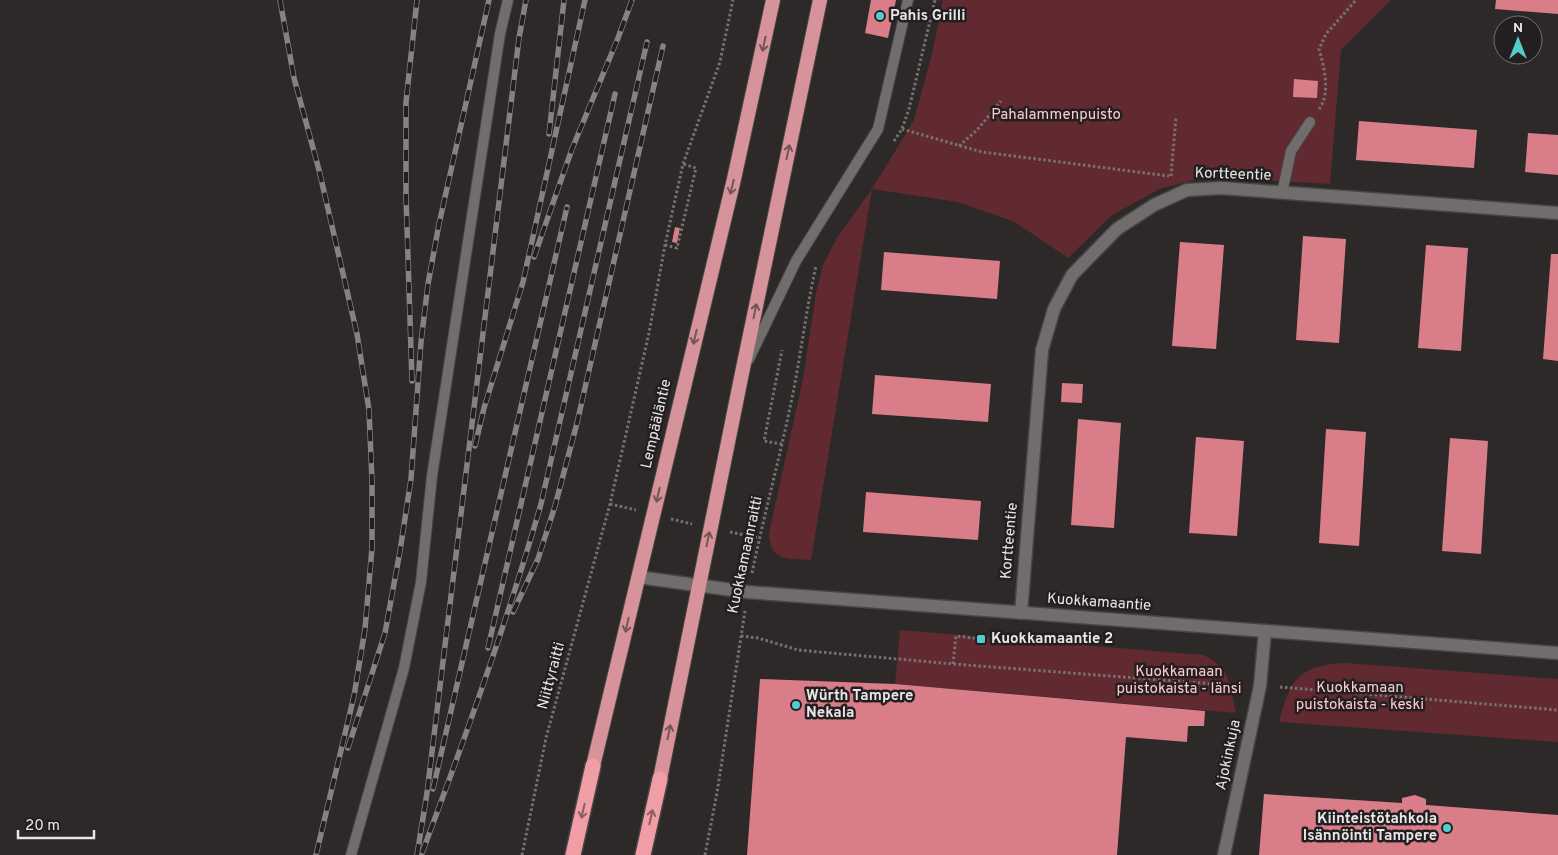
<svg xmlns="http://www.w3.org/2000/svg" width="1558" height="855" font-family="Overpass,sans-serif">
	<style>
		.green { fill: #612a31 }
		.building { fill: #d97e88 }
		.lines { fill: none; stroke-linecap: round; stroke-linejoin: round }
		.service-casing { stroke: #484545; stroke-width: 12 }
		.minor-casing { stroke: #484545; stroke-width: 15 }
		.secondary-casing { stroke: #484545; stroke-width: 15 }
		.trunk-casing { stroke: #484545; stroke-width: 16 }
		.motorway-casing { stroke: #484545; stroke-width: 18 }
		.path { stroke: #767272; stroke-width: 3; stroke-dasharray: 2.5 2.5; stroke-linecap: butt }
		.service { stroke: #716d6d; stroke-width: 10 }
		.minor { stroke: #716d6d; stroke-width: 12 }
		.secondary { stroke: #716d6d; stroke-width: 12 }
		.trunk { stroke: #d6949a; stroke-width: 14 }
		.motorway { stroke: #f09da5; stroke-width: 15 }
		.rail-casing { stroke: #868283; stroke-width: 5.5 }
		.rail { stroke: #231f20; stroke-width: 4; stroke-dasharray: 11; stroke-linecap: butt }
		.oneway { stroke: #745457 }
		.oneway2 { stroke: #8a5e62 }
		.poi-dot { fill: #53cdcb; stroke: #231f20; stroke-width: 2 }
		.labels { text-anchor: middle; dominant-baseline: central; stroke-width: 5; stroke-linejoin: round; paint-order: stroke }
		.poi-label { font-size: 15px; font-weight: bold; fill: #e9e6e7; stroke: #231f20; text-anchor: start }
		.park-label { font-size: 15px; fill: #fdcbce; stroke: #231f20 }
		.street-label { font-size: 15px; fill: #e9e6e7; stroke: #231f20 }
	</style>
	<rect width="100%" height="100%" fill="#2d2929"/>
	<g class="green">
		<path d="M 943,0 L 1391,0 L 1341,50 L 1330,184 L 1206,177 L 1159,189 L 1111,216 L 1068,258 L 1015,222 L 958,202 L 872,189 L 811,560 C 788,558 770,562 769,533 L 803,379 L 816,293 L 823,265 L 837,238 L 872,189 L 914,120 L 932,54 Z"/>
		<path d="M 900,630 L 1203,655 C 1231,667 1230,686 1236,713 L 895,684 Z"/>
		<path d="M 1346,663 L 1558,679 L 1558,742 L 1279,722 C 1290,679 1299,665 1346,663 Z"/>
	</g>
	<g class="building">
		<polygon points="871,0 896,0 888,38 865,33"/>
		<polygon points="1496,0 1558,0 1558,14 1495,9"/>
		<polygon points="1294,79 1318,81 1317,98 1293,97"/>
		<polygon points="1359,121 1477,130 1474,168 1356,160"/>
		<polygon points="1528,133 1558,135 1558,175 1525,172"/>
		<polygon points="675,227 680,228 677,243 672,242"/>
		<polygon points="1303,236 1346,239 1339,343 1296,340"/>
		<polygon points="1180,242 1224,245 1216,349 1172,346"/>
		<polygon points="1426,245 1468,248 1461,351 1418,348"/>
		<polygon points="884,252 1000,261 997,299 881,290"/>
		<polygon points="1551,254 1558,254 1558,361 1543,359"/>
		<polygon points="875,375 991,384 988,422 872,414"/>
		<polygon points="1062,383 1083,384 1082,403 1061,402"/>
		<polygon points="1078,419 1121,423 1114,528 1071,525"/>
		<polygon points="1326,429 1366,432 1359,546 1319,543"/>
		<polygon points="1196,437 1244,441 1237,536 1189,533"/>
		<polygon points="1450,438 1488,441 1481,554 1442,551"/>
		<polygon points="866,492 981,501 978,540 863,532"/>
		<polygon points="760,679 895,684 1205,711 1204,726 1188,726 1187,742 1126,737 1117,855 747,855"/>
		<polygon points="1264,794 1402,803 1402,798 1415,795 1426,799 1426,805 1558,815 1558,855 1259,855"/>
	</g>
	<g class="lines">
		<g class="service-casing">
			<g id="service">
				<polyline points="1282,193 1291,151 1310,122"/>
				<polyline points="749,359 796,261 878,129 908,0"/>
				<polyline points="351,855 404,668 421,582 432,476 500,34 508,0"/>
			</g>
		</g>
		<g class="minor-casing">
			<g id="minor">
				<polyline points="1021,613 1042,350 1054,309 1072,275 1117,229 1154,205 1187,190 1221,188 1558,213"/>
				<polyline points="1224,855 1260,686 1265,631"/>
			</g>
		</g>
		<g class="secondary-casing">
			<polyline id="secondary" points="638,577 747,592 1558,653"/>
		</g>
		<g class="trunk-casing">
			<g id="trunk">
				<polyline points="593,766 734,179 773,0"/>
				<polyline points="660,779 742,373 820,0"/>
			</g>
		</g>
		<g class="motorway-casing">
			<g id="motorway">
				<polyline points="573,855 593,766"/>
				<polyline points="643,855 660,779"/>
			</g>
		</g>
		<g class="path">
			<path d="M 1319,109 C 1331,94 1324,66 1319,49 L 1326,34 L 1356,0"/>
			<polyline points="902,129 982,152 1169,176"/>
			<polyline points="894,141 902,129 909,109 935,0"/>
			<polyline points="959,146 977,130 1001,101"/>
			<polyline points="1171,176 1176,117"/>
			<polyline points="665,245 677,248 696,168 683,164"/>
			<polyline points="782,444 764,441 782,350"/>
			<polyline points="610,504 636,510"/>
			<polyline points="671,519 692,524"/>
			<polyline points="730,532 760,538"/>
			<path d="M 752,573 C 764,515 780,457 792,398 C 801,354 806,310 816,266"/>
			<polyline points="741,636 758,638 798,650 953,664 1241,686"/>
			<polyline points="953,664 956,636 981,639"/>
			<polyline points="1280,687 1558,710"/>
			<polyline points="522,855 546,738 610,504 649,333 665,245 683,164 720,62 733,0"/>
			<polyline points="705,855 717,793 745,611"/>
		</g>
		<use href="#service" class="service"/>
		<use href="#minor" class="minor"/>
		<use href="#secondary" class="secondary"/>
		<use href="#trunk" class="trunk"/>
		<use href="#motorway" class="motorway"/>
		<g class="rail-casing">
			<g id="rail">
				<polyline points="280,0 294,78 319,170 357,334 369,410 372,481 372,548 365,629 354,696 316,855"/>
				<polyline points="549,134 564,0"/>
				<polyline points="534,257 572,149 618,38 632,0"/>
				<polyline points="412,381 406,196 406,102 417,0"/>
				<polyline points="475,446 484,408 523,282 585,0"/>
				<polyline points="513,612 538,559 555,506 577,423 663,46"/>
				<polyline points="488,648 615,94"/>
				<polyline points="348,748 385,633 400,551 411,479 421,342 428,284 439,224 489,0"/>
				<polyline points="433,789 567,207"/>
				<path d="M 422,853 C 465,738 507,622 541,504 L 647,42"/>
				<polyline points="417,855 427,793 519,38 526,0"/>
			</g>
		</g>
		<use href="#rail" class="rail"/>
	</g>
	<defs><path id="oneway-shaft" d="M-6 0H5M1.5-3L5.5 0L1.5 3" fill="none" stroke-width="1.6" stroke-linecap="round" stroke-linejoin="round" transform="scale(1.25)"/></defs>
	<g class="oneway">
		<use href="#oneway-shaft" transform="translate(764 44) rotate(102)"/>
		<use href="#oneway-shaft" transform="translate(788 152) rotate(-78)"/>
		<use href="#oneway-shaft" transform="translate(732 187) rotate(104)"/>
		<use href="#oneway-shaft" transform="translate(755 311) rotate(-78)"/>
		<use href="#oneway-shaft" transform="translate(695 337) rotate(103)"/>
		<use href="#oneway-shaft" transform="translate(658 495) rotate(103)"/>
		<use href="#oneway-shaft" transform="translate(708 539) rotate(-79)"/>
		<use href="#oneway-shaft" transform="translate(627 625) rotate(103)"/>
		<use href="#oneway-shaft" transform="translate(669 732) rotate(-78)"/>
	</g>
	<g class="oneway2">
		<use href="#oneway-shaft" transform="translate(583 811) rotate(103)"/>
		<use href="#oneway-shaft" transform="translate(651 817) rotate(-77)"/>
	</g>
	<g class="poi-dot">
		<circle cx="880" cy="16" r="5"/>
		<rect x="976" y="634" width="10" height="10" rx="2.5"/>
		<circle cx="796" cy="705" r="5"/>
		<circle cx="1447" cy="828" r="5"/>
	</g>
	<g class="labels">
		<g class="poi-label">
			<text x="890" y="16">Pahis Grilli</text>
			<text x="991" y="639">Kuokkamaantie 2</text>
			<text x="806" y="696">Würth Tampere<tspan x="806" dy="17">Nekala</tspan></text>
			<text x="1437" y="819" text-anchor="end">Kiinteistötahkola<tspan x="1437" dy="17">Isännöinti Tampere</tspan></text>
		</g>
		<g class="park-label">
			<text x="1056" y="115">Pahalammenpuisto</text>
			<text x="1179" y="672">Kuokkamaan<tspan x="1179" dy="17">puistokaista - länsi</tspan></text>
			<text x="1360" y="688">Kuokkamaan<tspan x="1360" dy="17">puistokaista - keski</tspan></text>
		</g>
		<g class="street-label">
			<text transform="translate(1233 175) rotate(2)">Kortteentie</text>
			<text transform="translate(657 424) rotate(-77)">Lempääläntie</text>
			<text transform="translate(1010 541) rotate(-85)">Kortteentie</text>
			<text transform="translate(746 555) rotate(-78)">Kuokkamaanraitti</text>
			<text transform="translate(1099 603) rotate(4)">Kuokkamaantie</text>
			<text transform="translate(552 676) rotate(-75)">Niittyraitti</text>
			<text transform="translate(1229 755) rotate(-78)">Ajokinkuja</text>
		</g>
	</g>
	<g transform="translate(1518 40)"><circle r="24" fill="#231f20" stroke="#726f70"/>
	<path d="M0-4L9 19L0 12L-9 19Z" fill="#53cdcb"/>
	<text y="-8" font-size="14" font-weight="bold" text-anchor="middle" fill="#e9e6e7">N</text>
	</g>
	<path d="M18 830v8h76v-8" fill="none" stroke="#e9e6e7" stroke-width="2.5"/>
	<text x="25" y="830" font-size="15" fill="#e9e6e7" stroke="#231f20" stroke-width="4" paint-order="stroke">20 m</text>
</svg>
